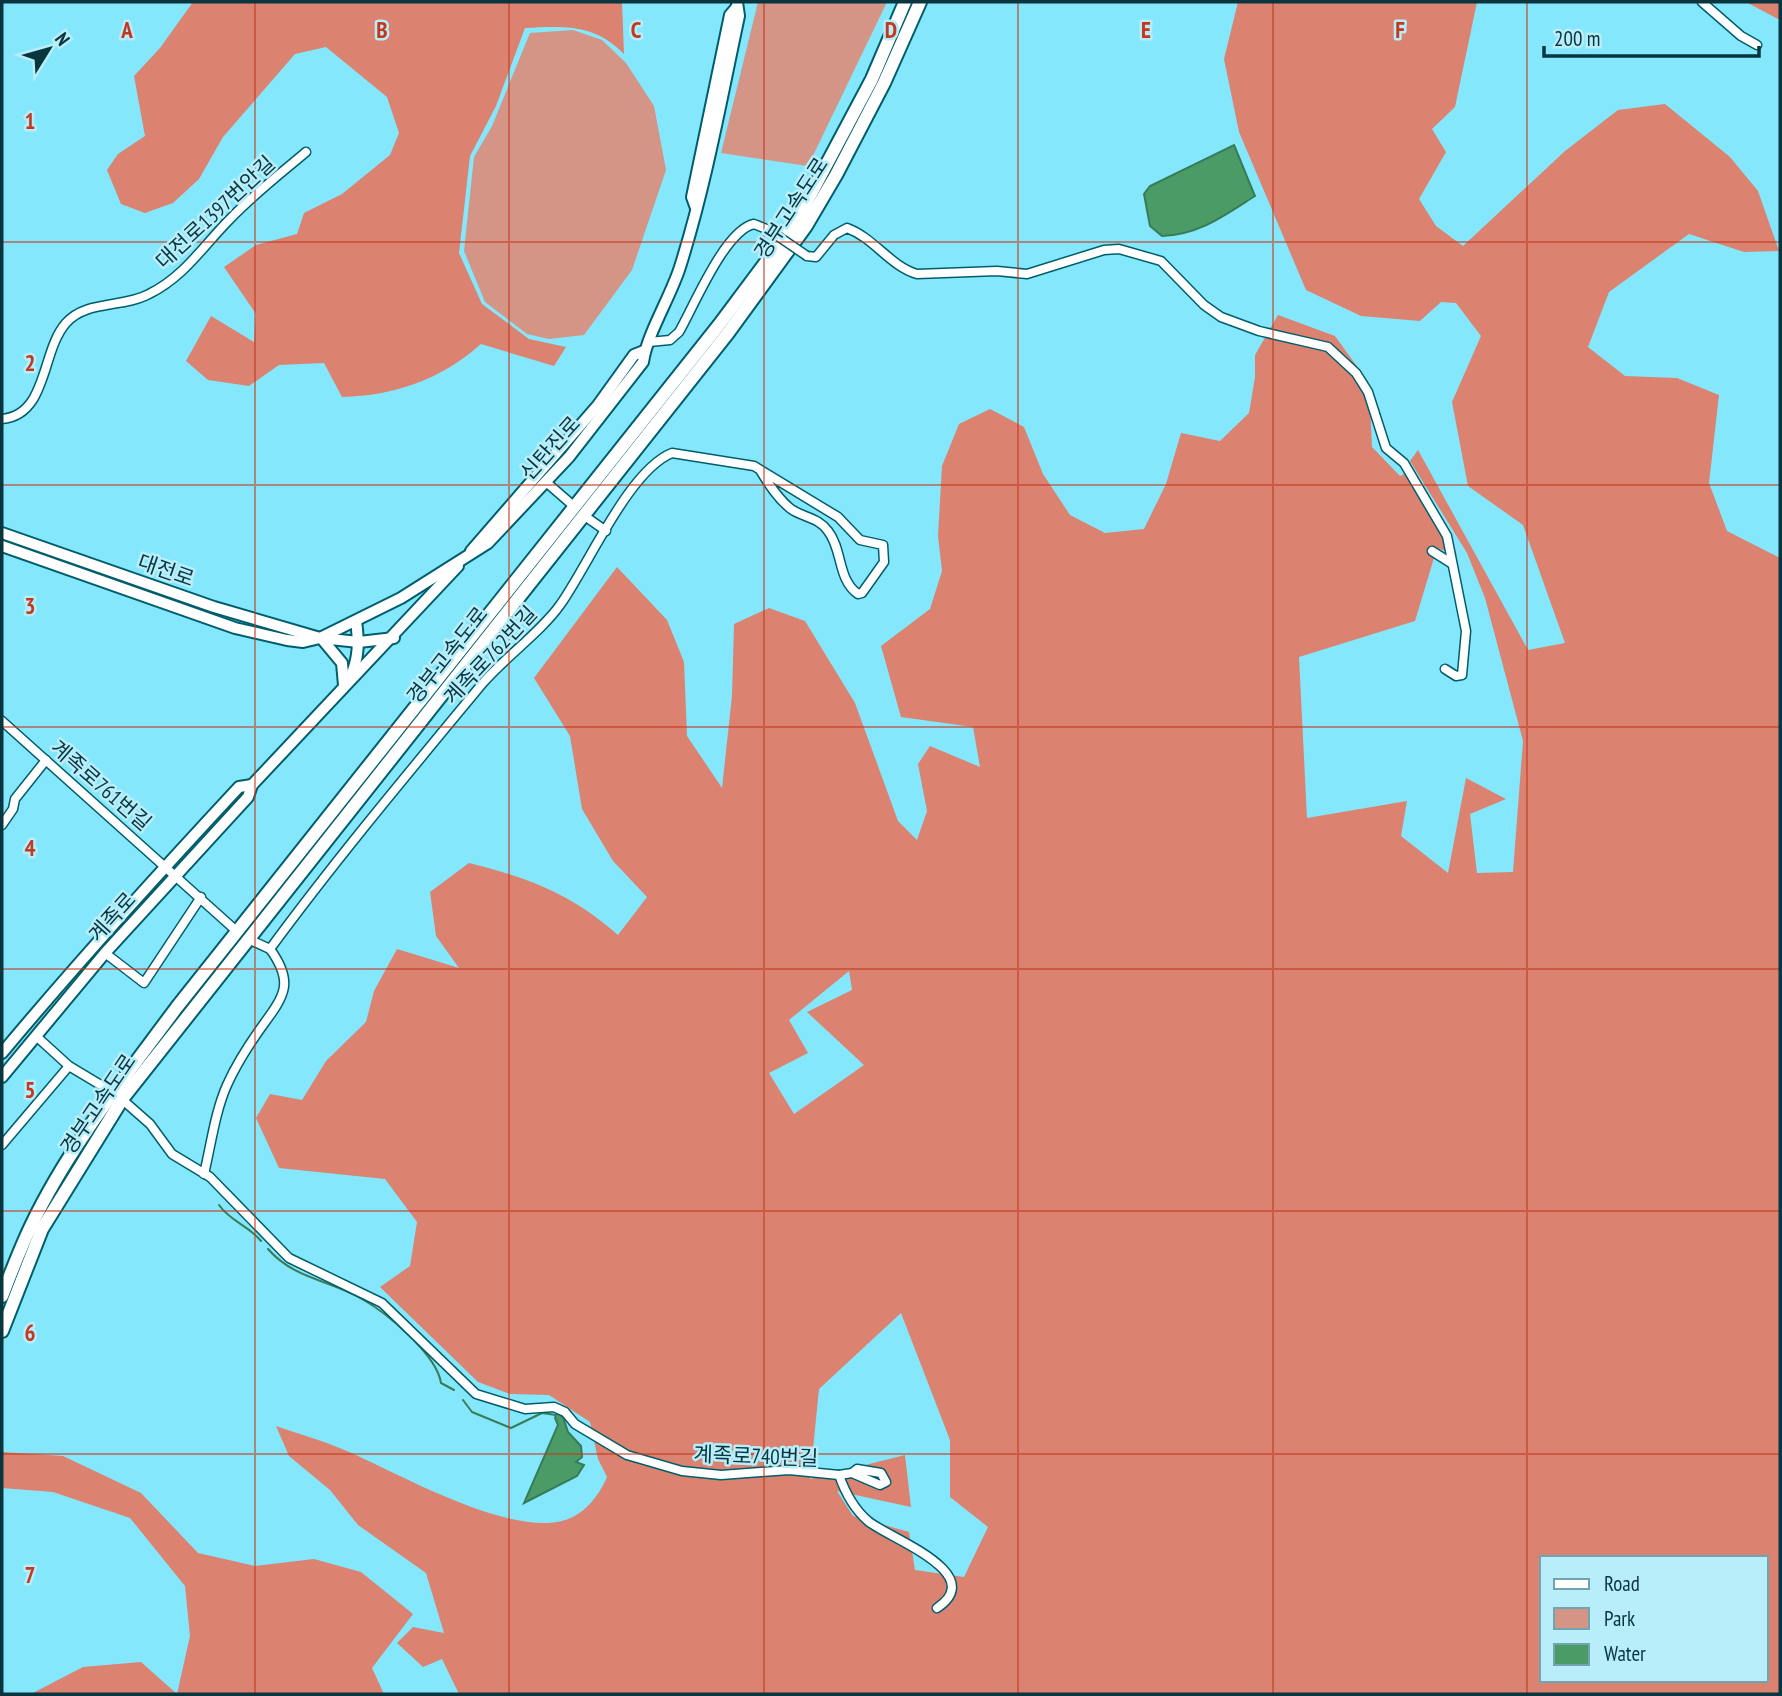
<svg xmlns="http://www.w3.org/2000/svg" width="1782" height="1696" font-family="'PT Sans Narrow','Noto Sans KR',sans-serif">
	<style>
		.green { fill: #d49486 }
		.forest { fill: #db8270; fill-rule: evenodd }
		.water { fill: #4a9b65; stroke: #367c59; stroke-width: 2 }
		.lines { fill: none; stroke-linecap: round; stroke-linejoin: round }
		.stream { stroke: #367c59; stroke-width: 2 }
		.minor-casing { stroke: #005e6c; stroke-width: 11 }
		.major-casing { stroke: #005e6c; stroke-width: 14 }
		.highway-casing { stroke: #005e6c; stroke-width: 16 }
		.minor { stroke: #fff; stroke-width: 8 }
		.major { stroke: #fff; stroke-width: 10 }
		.highway { stroke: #fff; stroke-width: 12 }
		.minor-bridge-casing { stroke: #005e6c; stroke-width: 11; stroke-linecap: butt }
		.minor-bridge { stroke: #fff; stroke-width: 8 }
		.grid { fill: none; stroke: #c3381e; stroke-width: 2; stroke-opacity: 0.55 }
		.labels { text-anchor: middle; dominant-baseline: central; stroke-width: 5; stroke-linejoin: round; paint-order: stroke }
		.street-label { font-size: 21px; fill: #08353e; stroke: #b7eefa }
		.grid-label { font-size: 23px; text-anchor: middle; font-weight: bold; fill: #c3381e; stroke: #b7eefa; stroke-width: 5; stroke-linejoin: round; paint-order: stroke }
	</style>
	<rect width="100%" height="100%" fill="#85e7fc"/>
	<g class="green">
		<polygon points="758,2 887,2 808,166 721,153"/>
		<polygon points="573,30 602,40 626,63 654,106 666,170 632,270 584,335 549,339 527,334 485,302 464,251 474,157 492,126 530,33"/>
	</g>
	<g class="forest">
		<path d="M 193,2 L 622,2 L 624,54 C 595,24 565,26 525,28 L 496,106 L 470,156 L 459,253 L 482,304 L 529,339 L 566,347 L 554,366 L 481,344 C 442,379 394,396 342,397 L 324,363 L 279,365 L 249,386 L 208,380 L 186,361 L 211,316 L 254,342 L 256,314 L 224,267 L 256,245 L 297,234 L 304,213 L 342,194 L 390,155 L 399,133 L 387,97 L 326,47 L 295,54 L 223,137 L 199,179 L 173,203 L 145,213 L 121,204 L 107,170 L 118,154 L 145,136 L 134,76 L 160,48 Z"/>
		<path d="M 1238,2 L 1477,2 L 1455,107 L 1432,129 L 1446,152 L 1419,199 L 1436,226 L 1463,246 L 1565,151 L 1618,110 L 1665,104 L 1730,157 L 1758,191 L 1779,251 L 1744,252 L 1689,234 L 1609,292 L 1588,347 L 1625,376 L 1677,378 L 1719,395 L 1709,483 L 1727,531 L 1780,558 L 1780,1694 L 459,1694 L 442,1659 L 423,1667 L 397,1643 L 413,1627 L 444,1633 L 426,1573 L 358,1525 L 330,1490 L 289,1456 L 276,1426 C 299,1434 324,1441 347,1451 C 401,1475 489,1525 548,1523 C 578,1522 596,1502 607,1477 L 598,1459 L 590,1422 L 549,1395 L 510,1394 L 478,1382 L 380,1287 L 410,1266 L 417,1222 L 385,1179 L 279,1168 L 256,1118 L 270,1094 L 302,1100 L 326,1061 L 366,1022 L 374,991 L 397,949 L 459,968 L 436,936 L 430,892 L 469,863 C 529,878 571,894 618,935 L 647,897 L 613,861 L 582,809 L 570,736 L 534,678 L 617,567 L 667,620 L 684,662 L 687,736 L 722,788 L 732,696 L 734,624 L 769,608 L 805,621 L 855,703 L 898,821 L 917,840 L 927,811 L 918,764 L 930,746 L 980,767 L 973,727 L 901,717 L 881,646 L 930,609 L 942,571 L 938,536 L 942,466 L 959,424 L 990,409 L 1024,427 L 1043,474 L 1070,515 L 1105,533 L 1144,529 L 1166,484 L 1181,433 L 1220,441 L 1249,413 L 1255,377 L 1255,355 L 1278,315 L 1335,336 L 1369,383 L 1372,447 L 1400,476 L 1408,472 L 1433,507 L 1457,555 L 1437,548 L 1415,621 L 1299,657 L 1307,818 L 1407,801 L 1401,836 L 1448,873 L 1466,778 L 1506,799 L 1470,814 L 1477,873 L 1513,872 L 1523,741 L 1485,598 L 1467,553 L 1410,461 L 1418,450 L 1528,650 L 1565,643 L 1523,525 L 1468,486 L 1452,402 L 1481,336 L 1456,303 L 1441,302 L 1420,321 L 1361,316 L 1306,290 L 1239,132 L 1224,59 ZM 849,971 L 852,990 L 807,1012 L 864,1065 L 794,1114 L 769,1073 L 808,1053 L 789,1020 ZM 901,1313 L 950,1440 L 950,1497 L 988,1527 L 964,1577 L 915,1570 L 909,1532 L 853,1516 L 837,1491 L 911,1507 L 905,1455 L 810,1479 L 819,1389 ZM 1542,1558 L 1766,1558 L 1766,1680 L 1542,1680 Z"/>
		<polygon points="1746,2 1780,2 1780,20"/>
		<polygon points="2,1452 63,1456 141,1493 198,1553 255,1566 314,1559 361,1572 413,1614 372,1668 384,1694 31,1694 83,1667 141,1662 177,1694 190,1636 185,1586 130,1518 53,1492 2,1488"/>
	</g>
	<g class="water">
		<path d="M 1234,145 L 1255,196 C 1225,215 1199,235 1162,236 L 1150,226 L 1144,194 L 1150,186 Z"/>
		<polygon points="557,1413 563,1417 568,1432 581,1446 582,1457 576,1462 584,1465 577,1476 524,1503 558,1425 555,1418"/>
	</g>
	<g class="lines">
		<g class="stream">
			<path d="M 219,1205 C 231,1222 248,1225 261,1241"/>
			<path d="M 268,1249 C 294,1279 330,1280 362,1299 C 387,1313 437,1355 441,1383 L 454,1390"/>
			<polyline points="463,1400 472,1412 511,1428 542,1413 556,1415"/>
		</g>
		<g class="minor-casing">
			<g id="minor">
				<polyline points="1702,2 1741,36 1757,45"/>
				<path d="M 807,256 L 816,257 L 834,235 L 847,228 C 874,238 890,266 917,274 L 997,271 L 1027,274 L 1104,250 L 1119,249 L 1161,261 L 1204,305 L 1221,317 L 1259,331 L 1328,347 L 1356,373 L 1368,392 L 1386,448 L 1404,463 L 1447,536 L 1466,631 L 1462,675 L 1456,676 L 1445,669"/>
				<path d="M 649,342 L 670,340 L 679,332 C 694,306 725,230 754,224 L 769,230"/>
				<path d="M 2,419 C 48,415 41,351 66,323 C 86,300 123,308 149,294 C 185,276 203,246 230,219 C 254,194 280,174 306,152"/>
				<polyline points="546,482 569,502"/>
				<polyline points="589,519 606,531"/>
				<polyline points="1432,551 1451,563"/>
				<polyline points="2,721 232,927"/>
				<polyline points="2,825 13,809 15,799 46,760"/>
				<path d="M 248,939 L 270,949 C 337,858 410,771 482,684 C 505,657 540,633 560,605 C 588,566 629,470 672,453 L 754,466 L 838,517 L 860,540 L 883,545 L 884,562 L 862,593 L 858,594 C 837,579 843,550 828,531 C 818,517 804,518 791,509 C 778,499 768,483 760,470"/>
				<polyline points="105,953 144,983 201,897"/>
				<polyline points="36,1036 69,1066 109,1090"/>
				<path d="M 125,1102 L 150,1124 L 172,1154 L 210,1177 L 289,1258 L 382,1303 L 476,1394 L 525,1409 L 554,1407 L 565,1412 L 575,1424 L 627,1455 L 682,1471 L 721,1475 L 789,1470 L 839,1475 C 845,1492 854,1509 868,1521 C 886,1537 990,1573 937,1608"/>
				<polyline points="2,1145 69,1066"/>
				<path d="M 204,1174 C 211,1145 215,1112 227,1085 C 236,1065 250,1043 263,1025 C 285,995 294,982 270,949"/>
				<polyline points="839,1475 852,1473 880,1485 886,1482 881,1473 857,1469 852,1473"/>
			</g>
		</g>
		<g class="major-casing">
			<g id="major">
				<polyline points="696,208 692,197 730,15 736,8"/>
				<polyline points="2,533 214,607 320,638 359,642 394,638"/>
				<path d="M 2,546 L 235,628 L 287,640 L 303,642 L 320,638 L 401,598 L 488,543 L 569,457 L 643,362 C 647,334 671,296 680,267 C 706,185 721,100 739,16 L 737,2"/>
				<polyline points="471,551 598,405 634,355 644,351"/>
				<polyline points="322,639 342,663 344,685"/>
				<path d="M 350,678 C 359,658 359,642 356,621"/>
				<path d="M 2,1053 C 78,962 158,874 239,787 L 252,785"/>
				<polyline points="2,1077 105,953 248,797 252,785 458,566"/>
			</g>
		</g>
		<g class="highway-casing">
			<g id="highway">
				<path d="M 2,1296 C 11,1273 20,1249 31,1226 C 68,1148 126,1076 177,1007 L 719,325 L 796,222 L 872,79 L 905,2"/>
				<polyline points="2,1331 42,1229 123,1098 728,333 806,226 836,175 884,83 920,2"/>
			</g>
		</g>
		<use href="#minor" class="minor"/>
		<use href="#major" class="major"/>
		<use href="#highway" class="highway"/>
		<g class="minor-bridge-casing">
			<polyline id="minor-bridge" points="769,230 807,256"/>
		</g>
		<use href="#minor-bridge" class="minor-bridge"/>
	</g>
	<path class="grid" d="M 255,2 L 255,1694M 509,2 L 509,1694M 764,2 L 764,1694M 1018,2 L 1018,1694M 1273,2 L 1273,1694M 1527,2 L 1527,1694M 2,242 L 1780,242M 2,485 L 1780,485M 2,727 L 1780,727M 2,969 L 1780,969M 2,1211 L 1780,1211M 2,1454 L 1780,1454"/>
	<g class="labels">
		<g class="street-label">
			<text transform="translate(791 208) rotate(-57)">경부고속도로</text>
			<text transform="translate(215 212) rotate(-43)">대전로1397번안길</text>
			<text transform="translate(550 448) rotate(-48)">신탄진로</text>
			<text transform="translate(166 570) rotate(19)">대전로</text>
			<text transform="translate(447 655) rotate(-52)">경부고속도로</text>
			<text transform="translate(490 655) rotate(-47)">계족로762번길</text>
			<text transform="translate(101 785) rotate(41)">계족로761번길</text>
			<text transform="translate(112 917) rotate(-48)">계족로</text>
			<text transform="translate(98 1104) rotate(-56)">경부고속도로</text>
			<text transform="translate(756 1456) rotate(2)">계족로740번길</text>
		</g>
	</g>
	<g class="grid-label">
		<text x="127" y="38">A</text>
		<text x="382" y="38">B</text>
		<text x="636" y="38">C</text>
		<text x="891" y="38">D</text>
		<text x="1146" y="38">E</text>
		<text x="1400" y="38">F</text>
		<text x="30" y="129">1</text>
		<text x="30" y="371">2</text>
		<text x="30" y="614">3</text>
		<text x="30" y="856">4</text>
		<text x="30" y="1098">5</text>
		<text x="30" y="1341">6</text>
		<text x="30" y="1583">7</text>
	</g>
	<rect width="1782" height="1696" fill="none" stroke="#08353e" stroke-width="7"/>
	<rect x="1540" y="1556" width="228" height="126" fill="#b7eefa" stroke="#71a4af" stroke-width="2"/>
	<rect x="1554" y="1579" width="35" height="10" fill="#ffffff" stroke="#71a4af" stroke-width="2"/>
	<text x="1604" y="1591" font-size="21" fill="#08353e">Road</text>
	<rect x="1554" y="1608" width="35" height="21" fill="#d49486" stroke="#71a4af" stroke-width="2"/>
	<text x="1604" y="1626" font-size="21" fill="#08353e">Park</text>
	<rect x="1554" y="1644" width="35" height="21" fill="#4a9b65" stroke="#71a4af" stroke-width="2"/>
	<text x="1604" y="1661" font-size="21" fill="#08353e">Water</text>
	<g transform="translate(49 49) rotate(53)" stroke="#b7eefa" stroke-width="5" paint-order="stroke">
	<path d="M0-5L12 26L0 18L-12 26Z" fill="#08353e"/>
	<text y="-10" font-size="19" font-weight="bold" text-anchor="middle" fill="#08353e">N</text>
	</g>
	<path d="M1544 46v10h215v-10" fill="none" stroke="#08353e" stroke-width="3.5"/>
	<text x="1554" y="46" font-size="21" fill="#08353e" stroke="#b7eefa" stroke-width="5" paint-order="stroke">200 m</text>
</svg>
